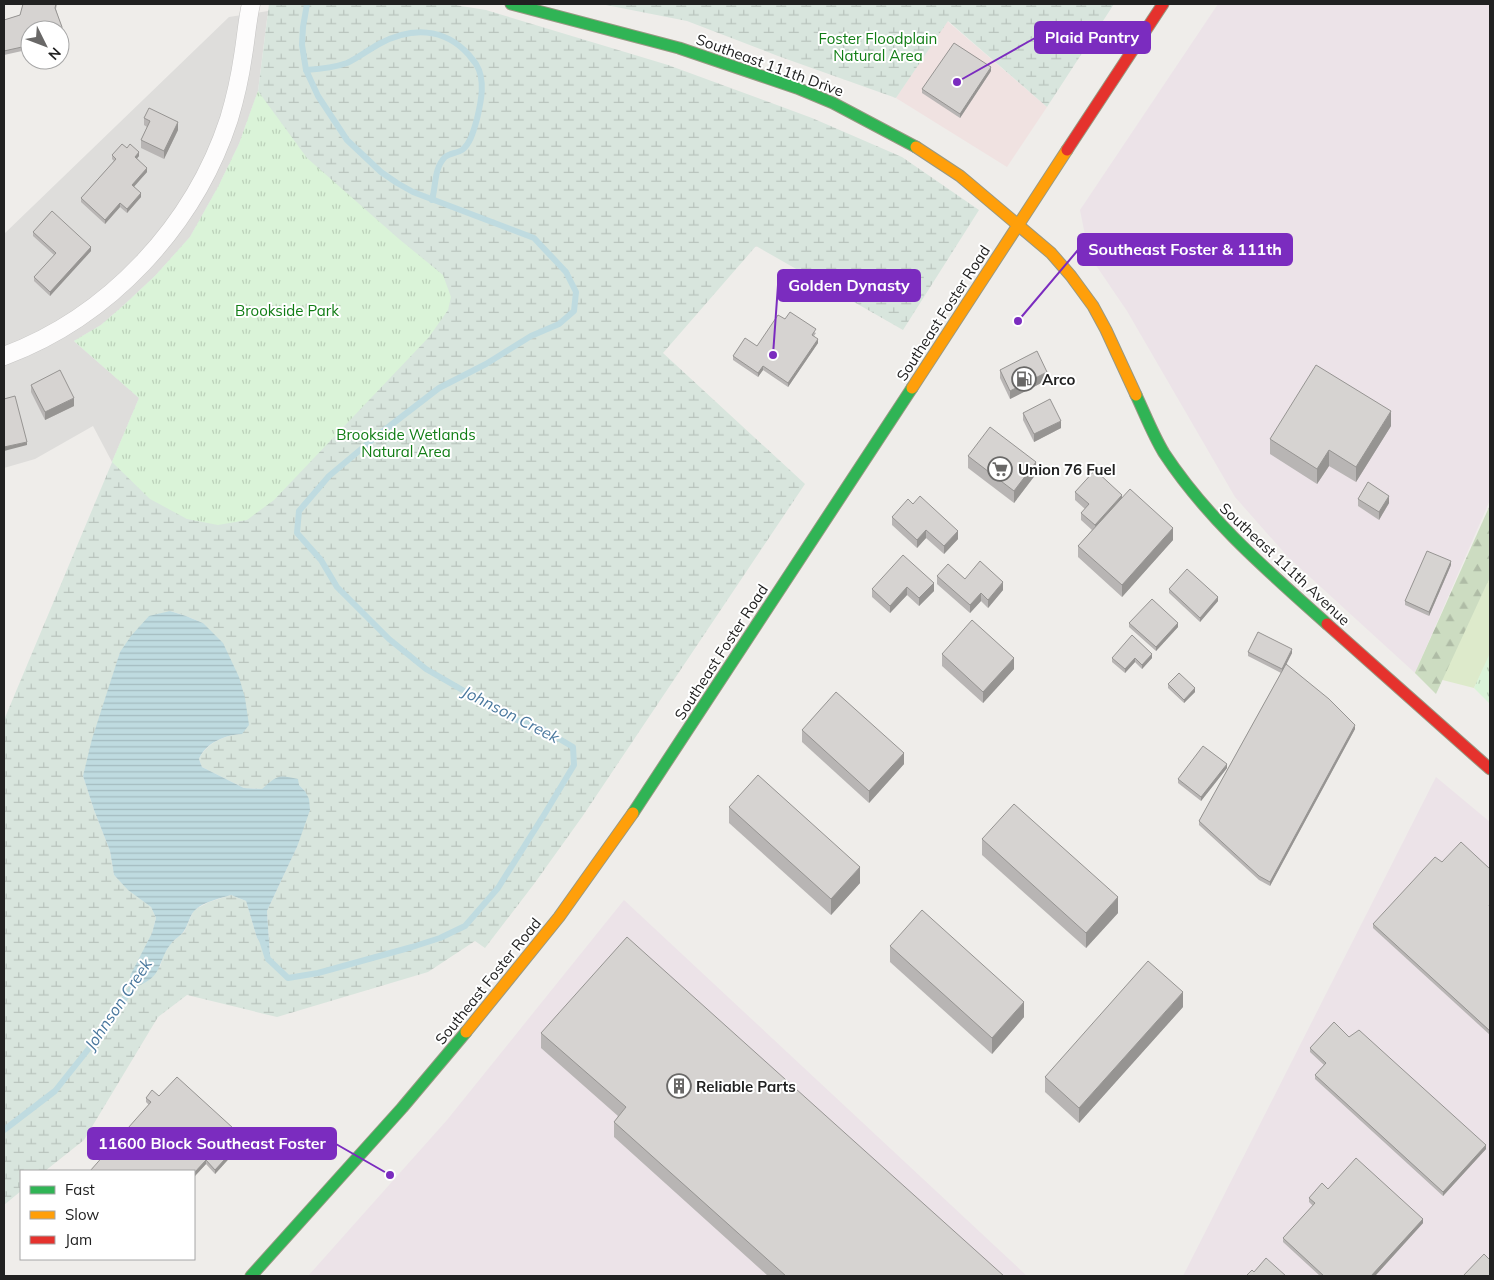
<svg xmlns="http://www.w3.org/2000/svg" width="1494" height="1280" font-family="Mulish,sans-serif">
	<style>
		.residential { fill: #dedddb }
		.commercial { fill: #f0e2e1 }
		.industrial { fill: #ece3e8 }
		.grass { fill: #ddeacb }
		.forest { fill: url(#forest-firs) }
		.wetland { fill: url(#wetland-marsh); fill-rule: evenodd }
		.park { fill: url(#park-tufts) }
		.water { fill: url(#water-rules) }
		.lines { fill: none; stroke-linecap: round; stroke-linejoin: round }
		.stream { stroke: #bfdbe0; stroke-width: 6 }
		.street-casing { stroke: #c6c5c4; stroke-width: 19 }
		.fast-casing { stroke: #989882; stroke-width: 13 }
		.slow-casing { stroke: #989882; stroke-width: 13 }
		.jam-casing { stroke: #989882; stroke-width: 13 }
		.street { stroke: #fdfcfc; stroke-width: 18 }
		.fast { stroke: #30b455; stroke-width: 11 }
		.slow { stroke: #ff9f0a; stroke-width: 11 }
		.jam { stroke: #e5322d; stroke-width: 11 }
		.wall { fill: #b8b5b4 }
		.shaded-wall { fill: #969492 }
		.building { fill: #d6d3d1; stroke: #969492 }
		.labels { text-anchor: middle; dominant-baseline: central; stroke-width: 4; stroke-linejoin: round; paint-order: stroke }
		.park-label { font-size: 15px; fill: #117d15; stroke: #fff }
		.street-label { font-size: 15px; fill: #212121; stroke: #fff }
		.poi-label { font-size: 15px; font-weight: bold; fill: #212121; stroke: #fff; text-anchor: start }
		.water-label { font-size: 16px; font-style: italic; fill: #4a789e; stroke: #fff }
		.leader { fill: none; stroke: #7b2cbf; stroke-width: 2 }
		.callout-dot { fill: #7b2cbf; stroke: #fff; stroke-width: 2 }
		.callout { fill: #7b2cbf; stroke: #7b2cbf; stroke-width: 2 }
		.callout-label { font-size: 16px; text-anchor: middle; font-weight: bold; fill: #fff }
	</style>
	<defs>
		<pattern id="forest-firs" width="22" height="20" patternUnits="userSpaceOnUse" patternTransform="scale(1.25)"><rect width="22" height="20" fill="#ccdcc1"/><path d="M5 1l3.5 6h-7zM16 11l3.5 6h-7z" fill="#afbca6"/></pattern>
		<pattern id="wetland-marsh" width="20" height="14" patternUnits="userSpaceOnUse" patternTransform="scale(1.25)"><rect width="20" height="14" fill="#d8e5dd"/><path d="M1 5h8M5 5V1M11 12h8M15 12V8" fill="none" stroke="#b9c4bd"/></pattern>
		<pattern id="park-tufts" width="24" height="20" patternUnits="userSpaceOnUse" patternTransform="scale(1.25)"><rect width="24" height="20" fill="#daf3d8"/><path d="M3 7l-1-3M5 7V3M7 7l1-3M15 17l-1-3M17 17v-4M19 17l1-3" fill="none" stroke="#bbd0b9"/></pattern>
		<pattern id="water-rules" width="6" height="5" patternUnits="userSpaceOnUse" patternTransform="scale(1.25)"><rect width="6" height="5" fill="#bfdbe0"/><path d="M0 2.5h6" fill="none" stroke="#a4bcc0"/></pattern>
	</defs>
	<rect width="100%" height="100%" fill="#efedea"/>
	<polygon class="residential" points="268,11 258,91 239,144 218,187 190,237 155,276 124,305 101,325 74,341 139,398 112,462 93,426 35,459 4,468 4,234 229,17"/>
	<polygon class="commercial" points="947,21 1047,107 1007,167 896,98"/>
	<g class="industrial">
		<polygon points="1218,4 1490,4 1490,500 1415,673 1288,557 1235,497 1127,311 1089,255 1080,210"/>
		<polygon points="1436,777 1490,822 1490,1276 1183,1276"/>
		<polygon points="624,900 1027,1276 308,1276 447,1120"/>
	</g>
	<polygon class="grass" points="1490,509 1490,656 1474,688 1415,673"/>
	<polygon class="forest" points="1490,505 1490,577 1436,694 1415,673"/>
	<g class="wetland">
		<path d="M 269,4 L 449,4 L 486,10 L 668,65 L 812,118 L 902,157 L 979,210 L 903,330 L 756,246 L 663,353 L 805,484 L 582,817 L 534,884 L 485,948 L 475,941 L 428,972 L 277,1017 L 187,995 L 158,1017 L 84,1140 L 45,1171 L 21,1171 L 21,1191 L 4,1205 L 4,720 L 139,398 L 74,341 L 101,325 L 124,305 L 155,276 L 190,237 L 218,187 L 239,144 L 258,91 ZM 170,611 L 186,616 L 203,623 L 242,734 C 224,735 207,743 199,759 L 202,767 L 244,788 L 262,789 L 299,785 L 305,791 L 297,847 L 267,911 L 270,955 L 257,938 L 246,901 L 231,895 L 209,902 L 194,910 L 184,932 L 171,943 L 163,956 L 160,967 L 143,952 L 152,933 L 156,918 L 151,907 L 129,890 L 114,875 L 110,851 L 94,810 L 83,776 L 120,652 Z"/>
		<polygon points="601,4 1114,4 1047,107 948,21 896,98 778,56 687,21"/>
	</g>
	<g class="park">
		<polygon points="258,91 307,158 399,239 443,275 451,297 448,310 429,337 274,500 247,520 218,525 187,519 150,499 112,462 139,398 74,341 101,325 124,305 155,276 190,237 218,187 239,144"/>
		<polygon points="1490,653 1490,704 1474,688"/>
	</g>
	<path class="water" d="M 170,611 L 186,616 L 203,623 L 223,643 L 239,677 L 245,698 L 249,725 L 242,734 C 224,735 206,743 199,759 L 202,767 L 244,788 L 262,789 C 277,776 277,774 298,779 L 299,785 L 305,791 L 309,799 L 310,810 L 297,847 L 267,911 L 270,956 L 257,938 L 246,901 L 231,895 C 221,898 203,902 195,910 C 190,915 188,925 184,931 C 181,936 174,939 170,945 C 157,963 163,976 138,986 L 130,982 L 130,976 L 152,933 L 156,918 L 151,907 L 128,890 L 114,875 L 110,851 L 94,810 L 83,776 L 92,739 L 120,652 L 131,636 L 149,616 Z"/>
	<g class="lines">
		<g class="stream">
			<path d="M 306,70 C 320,69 333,68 347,63 C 358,58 368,50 379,44 C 411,27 444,27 469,55 C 471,58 474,61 476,64 C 486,80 481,102 477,119 C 474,129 471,143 462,150 C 458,153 450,153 445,157 C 434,168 436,186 432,200"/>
			<polyline points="262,940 268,959 288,978 318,973 412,947 440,938 465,926 498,888 544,815 574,765 573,747 541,728 511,718 426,669 389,639 337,587 321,560 297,533 299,511 329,476 378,435 439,388 486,364 531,336 559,324 574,311 576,292 566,272 534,238 413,192 397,183 381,172 347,140 318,96 306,70 302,45 303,27 307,4"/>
			<polyline points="4,1130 55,1091 98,1037 138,979"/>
		</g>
		<g class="street-casing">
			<path id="street" d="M 4,356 C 109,317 194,226 229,119 C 235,99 240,77 243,56 C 246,39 247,21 251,4"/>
		</g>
		<g class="fast-casing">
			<g id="fast">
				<polyline points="511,4 679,48 797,88 833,103 916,147"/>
				<path d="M 1136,395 C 1145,414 1153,435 1164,453 C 1208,520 1268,571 1327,624"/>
				<polyline points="633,813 912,388"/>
				<polyline points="251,1276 402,1108 466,1032"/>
			</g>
		</g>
		<g class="slow-casing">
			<g id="slow">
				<polyline points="916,147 960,176 1051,253 1071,276 1093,306 1106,330 1136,395"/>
				<polyline points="912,388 1067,150"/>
				<polyline points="466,1032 559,917 633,813"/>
			</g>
		</g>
		<g class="jam-casing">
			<g id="jam">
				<polyline points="1067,150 1163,4"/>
				<polyline points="1327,624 1490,769"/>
			</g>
		</g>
		<use href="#street" class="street"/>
		<use href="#fast" class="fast"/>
		<use href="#slow" class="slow"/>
		<use href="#jam" class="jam"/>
	</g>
	<g class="wall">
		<polygon points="23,4 57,4 56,9 62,31 60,40 60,30 30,30 30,51 22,51 4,55 4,20 20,15"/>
		<polygon points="991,71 960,118 922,93 922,89"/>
		<polygon points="144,118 178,130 164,159 141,148 141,140 147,127 144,125"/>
		<polygon points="127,148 139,156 137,158 147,172 134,186 141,197 127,213 120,207 105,224 81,202 81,198 114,161 112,159 112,155"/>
		<polygon points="33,232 91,251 50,296 34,281 34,277 54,255 33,236"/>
		<polygon points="785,319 816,333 814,336 818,343 788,387 763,370 758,377 733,360 733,356 757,346"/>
		<polygon points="1000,370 1047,380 1010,399 1000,378"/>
		<polygon points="31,385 74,406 45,420 31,392"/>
		<polygon points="1023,413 1061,428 1034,442 1023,420"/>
		<polygon points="1391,426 1356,482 1329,466 1317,484 1270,454 1270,439"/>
		<polygon points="968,456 1036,474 1014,503 968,468"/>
		<polygon points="1075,492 1122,497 1173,540 1122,597 1078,557 1078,546 1092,530 1081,520 1081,513 1085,509 1075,500"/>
		<polygon points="1358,499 1389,503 1379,520 1358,506"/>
		<polygon points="913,504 958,539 944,554 926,538 917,548 892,525 892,517"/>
		<polygon points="1451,565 1429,616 1405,605 1405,601"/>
		<polygon points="937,576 965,579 1003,590 988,608 981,601 970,613 937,584"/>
		<polygon points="934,583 934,591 919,606 907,595 890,613 872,597 872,589"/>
		<polygon points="1169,589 1218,601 1200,622 1169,593"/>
		<polygon points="1129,623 1178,627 1156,651 1129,627"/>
		<polygon points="1248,652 1292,653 1282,672 1355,729 1270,886 1259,880 1199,825 1199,821 1281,673 1248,656"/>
		<polygon points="942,654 1014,669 983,703 942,666"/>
		<polygon points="1112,658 1152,658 1142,669 1135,662 1125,673 1112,662"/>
		<polygon points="1168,684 1195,692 1184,703 1168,688"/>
		<polygon points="802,730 904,764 869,803 802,742"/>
		<polygon points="1227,768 1201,801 1178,783 1178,779"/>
		<polygon points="729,807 860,883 831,915 729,823"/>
		<polygon points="982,839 1118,913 1086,948 982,855"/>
		<polygon points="1442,862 1490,869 1490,1035 1373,928 1373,924"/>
		<polygon points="890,946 1024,1017 992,1054 890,962"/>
		<polygon points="1183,1007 1079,1123 1045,1092 1045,1077"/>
		<polygon points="541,1033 1004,1276 768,1276 614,1137 614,1122 618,1116 541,1048"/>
		<polygon points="1349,1037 1486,1149 1443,1196 1315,1079 1315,1075 1324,1065 1310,1052 1310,1048"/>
		<polygon points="159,1096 244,1142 215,1174 206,1164 194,1177 194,1171 149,1105 146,1102 146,1098"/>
		<polygon points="1328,1189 1423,1223 1375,1276 1320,1276 1283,1242 1283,1238 1313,1206 1309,1202 1309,1198"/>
	</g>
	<g class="shaded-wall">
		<polygon points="991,67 991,71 960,118 960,114"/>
		<polygon points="178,122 178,130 164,159 164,151"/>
		<polygon points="139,152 139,156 135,161 135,157"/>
		<polygon points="147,168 147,172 132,189 132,185"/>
		<polygon points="141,193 141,197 127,213 127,209"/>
		<polygon points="120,203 120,207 105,224 105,220"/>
		<polygon points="91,247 91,251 50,296 50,292"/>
		<polygon points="818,339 818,343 788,387 788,383"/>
		<polygon points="763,366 763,370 758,377 758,373"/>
		<polygon points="1047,372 1047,380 1010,399 1010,391"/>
		<polygon points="74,398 74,406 45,420 45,412"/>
		<polygon points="1391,411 1391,426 1356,482 1356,467"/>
		<polygon points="1061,421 1061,428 1034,442 1034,434"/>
		<polygon points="27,442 27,445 4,451 4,447"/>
		<polygon points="1329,450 1329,466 1317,484 1317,469"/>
		<polygon points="1036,462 1036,474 1014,503 1014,491"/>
		<polygon points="1122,495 1122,503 1095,533 1095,525"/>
		<polygon points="1389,496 1389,503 1379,520 1379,512"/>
		<polygon points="1173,528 1173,540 1122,597 1122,585"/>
		<polygon points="926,530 926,538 917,548 917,540"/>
		<polygon points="958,531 958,539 944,554 944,546"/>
		<polygon points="1451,561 1451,565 1429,616 1429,612"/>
		<polygon points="1003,582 1003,590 988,608 988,600"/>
		<polygon points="934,583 934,591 919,606 919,598"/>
		<polygon points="907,587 907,595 890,613 890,606"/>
		<polygon points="981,593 981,601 970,613 970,605"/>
		<polygon points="1218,597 1218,601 1200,622 1200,618"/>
		<polygon points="1178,623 1178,627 1156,651 1156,647"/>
		<polygon points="1292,649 1292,653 1282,673 1282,669"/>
		<polygon points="1152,654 1152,658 1142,669 1142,665"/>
		<polygon points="1014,658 1014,669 983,703 983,692"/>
		<polygon points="1135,658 1135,662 1125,673 1125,669"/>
		<polygon points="1195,688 1195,692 1184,703 1184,700"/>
		<polygon points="1355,725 1355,729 1270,886 1270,882"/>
		<polygon points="904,753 904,764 869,803 869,791"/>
		<polygon points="1227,764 1227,768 1201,801 1201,797"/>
		<polygon points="860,867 860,883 831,915 831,899"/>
		<polygon points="1118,897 1118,913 1086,948 1086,933"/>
		<polygon points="1183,992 1183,1007 1079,1123 1079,1108"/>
		<polygon points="1024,1002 1024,1017 992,1054 992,1038"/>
		<polygon points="244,1138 244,1142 215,1174 215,1170"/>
		<polygon points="1486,1145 1486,1149 1443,1196 1443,1192"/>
		<polygon points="206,1160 206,1164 194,1177 194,1173"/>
		<polygon points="1423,1219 1423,1223 1375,1276 1371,1276"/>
	</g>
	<g class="building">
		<polygon points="23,4 56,4 55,8 62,27 60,36 60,30 30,30 30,47 22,47 4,51 4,20 20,15"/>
		<polygon points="954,43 991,67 960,114 922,89"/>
		<polygon points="149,108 178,122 164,151 141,140 150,121 144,118"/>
		<polygon points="122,144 127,148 130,144 139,152 135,157 147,168 132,185 141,193 127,209 120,203 105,220 81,198 116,159 112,155"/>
		<polygon points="52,211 91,247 50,292 34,277 56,253 33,232"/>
		<polygon points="790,312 816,329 812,335 818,339 788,383 763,366 758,373 733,356 745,338 757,346 778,315 785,319"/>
		<polygon points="1037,351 1047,372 1010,391 1000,370"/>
		<polygon points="1316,365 1391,411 1356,467 1329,450 1317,469 1270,439"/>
		<polygon points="60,370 74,398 45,412 31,385"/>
		<polygon points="15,396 27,442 4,447 4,399"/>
		<polygon points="1050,399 1061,421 1034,434 1023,413"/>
		<polygon points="990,427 1036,462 1014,491 968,456"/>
		<polygon points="1095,470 1122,495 1095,525 1081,513 1089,504 1075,492"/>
		<polygon points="1368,482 1389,496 1379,512 1358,499"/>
		<polygon points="1130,489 1173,528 1122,585 1078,546"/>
		<polygon points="920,496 958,531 944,546 926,530 917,540 892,517 908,499 913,504"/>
		<polygon points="1427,551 1451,561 1429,612 1405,601"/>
		<polygon points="903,555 934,583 919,598 907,587 890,606 872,589"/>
		<polygon points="980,561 1003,582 988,600 981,593 970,605 937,576 948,564 965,579"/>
		<polygon points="1187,569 1218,597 1200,618 1169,589"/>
		<polygon points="1152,599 1178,623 1156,647 1129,623"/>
		<polygon points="972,620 1014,658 983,692 942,654"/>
		<polygon points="1258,632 1292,649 1282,669 1248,652"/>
		<polygon points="1132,635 1152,654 1142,665 1135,658 1125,669 1112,658"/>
		<polygon points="1286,664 1329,699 1355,725 1270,882 1259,876 1199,821"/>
		<polygon points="1179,673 1195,688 1184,700 1168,684"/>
		<polygon points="836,692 904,753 869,791 802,730"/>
		<polygon points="1203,746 1227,764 1201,797 1178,779"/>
		<polygon points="758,775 860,867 831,899 729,807"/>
		<polygon points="1014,804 1118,897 1086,933 982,839"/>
		<polygon points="1461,842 1490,869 1490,904 1489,906 1490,907 1490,1031 1373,924 1435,857 1442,862"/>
		<polygon points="922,910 1024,1002 992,1038 890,946"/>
		<polygon points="627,937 1004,1276 786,1276 614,1122 626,1107 541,1033"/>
		<polygon points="1148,961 1183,992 1079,1108 1045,1077"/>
		<polygon points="1334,1022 1349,1037 1359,1030 1486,1145 1443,1192 1315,1075 1326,1063 1310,1048"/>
		<polygon points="177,1077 244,1138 215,1170 206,1160 194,1173 194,1171 90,1171 151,1102 146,1098 152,1090 159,1096"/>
		<polygon points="1356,1158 1423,1219 1371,1276 1324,1276 1283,1238 1315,1203 1309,1198 1322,1183 1328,1189"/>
		<polygon points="1484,1254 1490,1260 1490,1276 1463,1276"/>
		<polygon points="1266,1258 1286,1276 1246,1276 1252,1270 1254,1272"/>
	</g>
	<defs>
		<g id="fuel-ring" transform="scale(1.25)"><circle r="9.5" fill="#fff" stroke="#696867" stroke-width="1.5"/><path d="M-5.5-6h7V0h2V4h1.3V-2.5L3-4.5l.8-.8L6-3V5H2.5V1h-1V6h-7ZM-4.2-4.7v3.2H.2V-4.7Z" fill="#696867"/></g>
		<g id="supermarket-ring" transform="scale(1.25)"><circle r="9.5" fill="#fff" stroke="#696867" stroke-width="1.5"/><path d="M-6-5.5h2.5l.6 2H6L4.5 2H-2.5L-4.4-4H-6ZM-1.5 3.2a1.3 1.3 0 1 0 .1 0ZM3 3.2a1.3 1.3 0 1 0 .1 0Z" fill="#696867"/></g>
		<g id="building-ring" transform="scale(1.25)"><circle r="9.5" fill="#fff" stroke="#696867" stroke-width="1.5"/><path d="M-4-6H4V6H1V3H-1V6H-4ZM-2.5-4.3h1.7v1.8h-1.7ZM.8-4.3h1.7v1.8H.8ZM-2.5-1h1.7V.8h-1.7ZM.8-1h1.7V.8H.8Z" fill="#696867"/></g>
	</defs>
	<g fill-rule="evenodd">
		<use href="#fuel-ring" x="1024" y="379"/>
		<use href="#supermarket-ring" x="1000" y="469"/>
		<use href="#building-ring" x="679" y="1086"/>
	</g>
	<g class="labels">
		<g class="park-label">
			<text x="878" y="38">Foster Floodplain<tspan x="878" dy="17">Natural Area</tspan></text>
			<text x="287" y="310">Brookside Park</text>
			<text x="406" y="434">Brookside Wetlands<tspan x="406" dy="17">Natural Area</tspan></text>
		</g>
		<g class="street-label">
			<text transform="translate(770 65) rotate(20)">Southeast 111th Drive</text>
			<text transform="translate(943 313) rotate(-57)">Southeast Foster Road</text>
			<text transform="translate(1285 564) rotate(43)">Southeast 111th Avenue</text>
			<text transform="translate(721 652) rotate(-57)">Southeast Foster Road</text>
			<text transform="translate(488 981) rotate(-51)">Southeast Foster Road</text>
		</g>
		<g class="poi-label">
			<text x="1042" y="379">Arco</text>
			<text x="1018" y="469">Union 76 Fuel</text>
			<text x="696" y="1086">Reliable Parts</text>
		</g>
		<g class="water-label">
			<text transform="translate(511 714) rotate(27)">Johnson Creek</text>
			<text transform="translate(118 1004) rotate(-56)">Johnson Creek</text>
		</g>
	</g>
	<path class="leader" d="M957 82L1035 38M1018 321L1078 250M773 355L778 285M390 1175L336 1144"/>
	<g class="callout-dot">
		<circle cx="957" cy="82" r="5"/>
		<circle cx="1018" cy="321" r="5"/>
		<circle cx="773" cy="355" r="5"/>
		<circle cx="390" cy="1175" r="5"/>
	</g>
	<g class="callout">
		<rect x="1035" y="22" width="115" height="31" rx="5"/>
		<rect x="1078" y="234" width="214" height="31" rx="5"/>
		<rect x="778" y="270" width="142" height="31" rx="5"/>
		<rect x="88" y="1128" width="248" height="31" rx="5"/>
	</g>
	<g class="callout-label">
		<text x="1092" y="43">Plaid Pantry</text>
		<text x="1185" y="255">Southeast Foster &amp; 111th</text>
		<text x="849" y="291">Golden Dynasty</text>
		<text x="212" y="1149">11600 Block Southeast Foster</text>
	</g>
	<rect width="1494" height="1280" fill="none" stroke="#212121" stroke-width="10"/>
	<rect x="20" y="1170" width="175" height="90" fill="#ffffff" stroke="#a6a6a6"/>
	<rect x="30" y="1186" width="25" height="8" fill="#30b455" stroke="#a6a6a6"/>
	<text x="65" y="1195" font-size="15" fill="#212121">Fast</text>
	<rect x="30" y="1211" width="25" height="8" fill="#ff9f0a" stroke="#a6a6a6"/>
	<text x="65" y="1220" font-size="15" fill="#212121">Slow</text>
	<rect x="30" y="1236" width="25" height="8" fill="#e5322d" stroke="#a6a6a6"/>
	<text x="65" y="1245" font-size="15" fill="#212121">Jam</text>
	<g transform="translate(45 45) rotate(132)"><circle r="24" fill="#ffffff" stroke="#a6a6a6"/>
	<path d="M0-4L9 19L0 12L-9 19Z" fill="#696867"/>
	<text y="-8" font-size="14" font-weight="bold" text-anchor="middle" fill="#212121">N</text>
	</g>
</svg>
